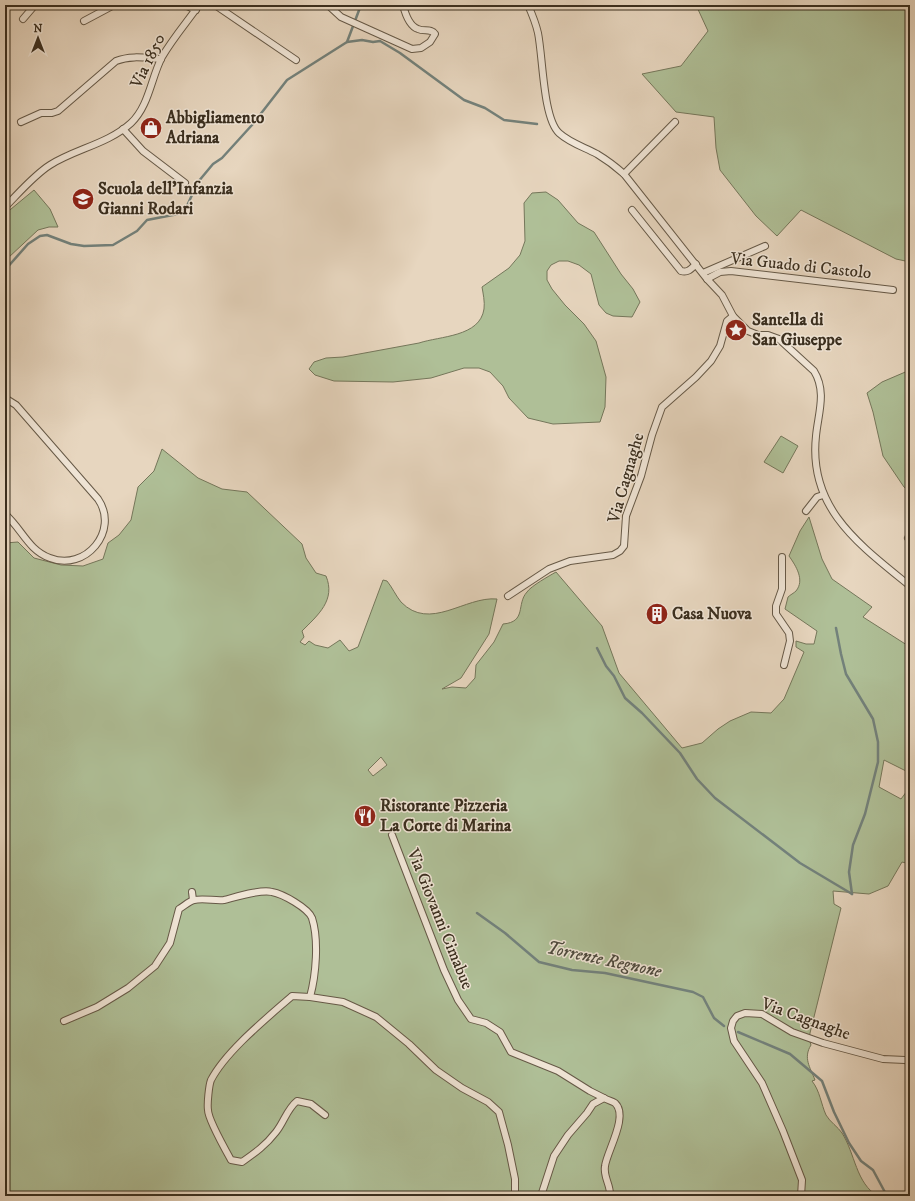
<svg xmlns="http://www.w3.org/2000/svg" width="915" height="1201" font-family="'IM FELL DW Pica',serif">
	<style>
		.green { fill: #afbf97; stroke: #75775b; fill-rule: evenodd }
		.lines { fill: none; stroke-linecap: round; stroke-linejoin: round }
		.stream { stroke: #73817b; stroke-width: 2.5 }
		.street-casing { stroke: #665947; stroke-width: 8 }
		.street { stroke: #efe4d5; stroke-width: 6 }
		.labels { text-anchor: middle; dominant-baseline: central; stroke-width: 3; stroke-linejoin: round; paint-order: stroke }
		.street-label { font-size: 17px; fill: #3b2f1f; stroke: #efe4d5 }
		.poi-label { font-size: 17px; font-weight: bold; fill: #3b2f1f; stroke: #efe4d5; text-anchor: start }
		.water-label { font-size: 18px; font-style: italic; fill: #4e4a3e; stroke: #efe4d5 }
	</style>
	<rect width="100%" height="100%" fill="#e7d6bf"/>
	<filter id="stains"><feTurbulence type="fractalNoise" baseFrequency=".005" numOctaves="4"/><feColorMatrix values="0 0 0 0 .2 0 0 0 0 .09 0 0 0 0 .02 0 0 0 .5 -.17"/></filter>
	<radialGradient id="worn" r=".72"><stop offset=".6" stop-color="#630" stop-opacity="0"/><stop offset="1" stop-color="#630" stop-opacity=".3"/></radialGradient>
	<g class="green">
		<polygon points="696,5 910,5 910,262 896,259 801,210 777,236 756,216 720,170 716,148 714,117 676,112 642,74 681,66 708,31"/>
		<polygon points="34,190 50,209 58,227 49,227 38,230 8,258 5,255 5,214"/>
		<path d="M 546,192 L 558,200 L 578,223 L 594,232 L 621,274 L 633,289 L 640,302 L 632,317 L 613,316 L 606,313 L 599,305 L 591,274 L 579,265 L 568,261 L 559,261 L 551,265 L 547,271 L 547,280 L 552,289 L 565,305 L 584,324 L 596,341 L 606,377 L 605,407 L 600,422 L 553,424 L 528,418 L 509,398 L 503,386 L 490,372 L 479,368 L 464,368 L 431,378 L 393,382 L 334,381 L 315,375 L 309,369 L 314,362 L 326,358 L 343,357 L 419,343 C 440,336 480,337 484,309 C 485,302 483,293 482,287 L 509,268 L 520,255 L 525,241 L 524,203 L 532,193 Z"/>
		<polygon points="910,370 910,492 904,487 883,456 873,412 867,393 882,382"/>
		<polygon points="781,436 798,446 783,473 764,462"/>
		<path d="M 162,449 L 198,478 L 222,489 L 247,492 L 302,544 L 306,558 L 316,573 L 326,576 C 336,600 318,615 302,631 L 304,637 L 300,642 L 305,645 L 309,641 L 315,645 L 328,648 L 340,640 L 349,651 L 358,647 L 383,580 L 387,581 C 392,587 396,596 401,602 C 430,632 465,596 497,599 L 489,634 L 461,678 L 442,689 L 452,687 L 466,688 L 475,678 L 476,665 L 494,642 L 503,624 C 527,622 516,604 527,592 C 531,586 549,576 556,572 L 602,626 L 619,673 L 682,748 L 702,743 L 718,729 L 730,721 L 751,712 L 771,713 L 784,699 L 804,652 L 796,647 L 796,641 L 806,644 L 814,644 L 817,631 L 785,609 L 788,597 C 790,595 794,593 796,591 C 805,580 796,566 789,556 L 800,531 L 809,517 L 822,559 L 832,579 L 872,607 L 863,617 L 910,647 L 910,773 L 884,760 L 879,787 L 901,799 L 910,787 L 910,864 L 902,862 L 888,886 L 869,894 L 833,891 L 834,904 L 841,908 L 810,1033 L 809,1039 L 811,1045 C 803,1058 810,1067 815,1080 L 812,1081 C 820,1091 821,1104 826,1115 C 830,1122 838,1127 842,1133 C 855,1153 856,1184 878,1196 L 5,1196 L 5,543 L 18,542 L 34,558 L 61,565 L 83,566 L 103,559 L 108,543 L 119,535 L 131,520 L 138,487 L 154,471 ZM 381,757 L 387,765 L 373,776 L 368,770 Z"/>
	</g>
	<g class="lines">
		<g class="stream">
			<polyline points="347,42 362,40 373,42 380,41 400,53 464,100 485,108 504,120 537,124"/>
			<polyline points="5,270 28,244 40,236 47,235 71,244 84,246 113,245 137,231 147,220 178,214 186,208 198,182 213,164 222,158 252,125 287,80 347,42 361,5"/>
			<polyline points="836,628 841,654 846,674 873,719 878,742 878,762 865,814 853,845 849,872 852,894"/>
			<polyline points="597,648 606,666 614,676 625,698 642,713 680,753 697,779 715,798 800,863 852,894"/>
			<polyline points="477,913 505,933 539,962 572,970 605,973 693,992 703,997 714,1018 724,1026"/>
			<polyline points="738,1032 790,1054 822,1081 834,1112 849,1143 861,1161 873,1170 887,1196"/>
		</g>
		<g class="street-casing">
			<g id="street">
				<polyline points="185,5 196,10"/>
				<polyline points="215,5 296,60"/>
				<path d="M 328,5 L 341,17 L 412,49 L 421,48 L 430,42 L 435,34 C 431,28 424,32 418,29 C 409,26 405,13 403,5"/>
				<path d="M 528,5 C 532,14 536,24 538,33 C 543,58 543,118 559,133 C 570,143 584,147 597,154 C 607,160 615,166 624,174 L 707,279 L 722,295 L 733,316 L 748,331 L 758,335 L 768,335 L 779,339 L 814,371 C 827,392 818,414 816,436 C 808,509 860,545 910,586"/>
				<polyline points="23,19 35,5"/>
				<polyline points="84,21 114,5"/>
				<path d="M 21,122 L 41,113 L 52,113 L 58,111 L 116,61 C 131,55 146,58 161,59"/>
				<polyline points="123,129 143,151 185,183"/>
				<polyline points="624,174 675,122"/>
				<path d="M 5,207 C 18,194 34,175 50,165 C 75,149 108,144 131,123 C 149,106 151,78 162,57 C 173,38 187,22 199,5"/>
				<path d="M 632,210 L 681,271 C 688,273 691,269 696,264"/>
				<polyline points="703,273 765,246"/>
				<polyline points="707,279 720,272 731,271 893,290"/>
				<path d="M 5,401 L 8,400 L 16,405 L 98,499 C 120,531 85,572 50,558 C 28,550 22,529 5,514"/>
				<polyline points="806,511 817,497 823,495"/>
				<polyline points="908,538 910,540"/>
				<polyline points="782,557 782,589 776,606 776,614 789,633 790,641 784,665"/>
				<polyline points="508,596 549,569 570,561 613,555 620,551 624,546 626,516 641,476 652,435 662,407 696,377 711,361 720,346 727,321 733,316"/>
				<polyline points="392,835 444,970 458,1000 471,1019 486,1023 500,1032 511,1052 558,1071 590,1091 604,1098"/>
				<polyline points="192,892 193,900"/>
				<path d="M 64,1021 L 97,1007 L 128,988 L 155,966 L 170,943 L 179,909 C 183,907 189,901 194,900 C 204,898 215,901 224,900 C 236,897 261,889 272,892 C 283,894 308,908 312,918 C 319,940 316,975 310,997"/>
				<path d="M 325,1115 L 311,1104 L 297,1101 C 287,1109 284,1122 276,1132 C 266,1145 255,1153 242,1162 L 231,1160 C 226,1151 208,1119 208,1110 C 207,1104 209,1085 211,1080 C 226,1051 267,1018 292,996 L 310,997 L 343,1002 L 376,1017 L 409,1044 L 436,1070 L 462,1088 L 488,1102 L 499,1112 L 508,1145 L 515,1179 L 515,1196"/>
				<path d="M 541,1196 L 554,1156 L 568,1135 L 587,1113 L 593,1104 L 604,1098 C 607,1100 612,1101 615,1103 C 629,1116 607,1151 605,1166 C 603,1177 611,1185 610,1196"/>
				<polyline points="801,1196 802,1180 783,1131 762,1083 734,1041 731,1028 733,1021 737,1016 745,1013 762,1014 792,1032 823,1043 883,1059 905,1060 910,1062"/>
			</g>
		</g>
		<use href="#street" class="street"/>
	</g>
	<defs>
		<g id="shop-disc" transform="scale(1.15)"><circle r="9.5" fill="#8f2418" stroke="#efe4d5"/><path d="M-5-2.5h2.3a2.7 3.5 0 0 1 5.4 0H5L5.5 6h-11ZM-1.5-2.5h3a1.5 2.3 0 0 0-3 0Z" fill="#fff"/></g>
		<g id="school-disc" transform="scale(1.15)"><circle r="9.5" fill="#8f2418" stroke="#efe4d5"/><path d="M0-5L7-2L0 1L-7-2ZM-4 1L0 2.5L4 1V4Q0 6-4 4Z" fill="#fff"/></g>
		<g id="sight-disc" transform="scale(1.15)"><circle r="9.5" fill="#8f2418" stroke="#efe4d5"/><path d="M0-6L1.8-2.2L6-1.7L2.9 1.2L3.7 5.4L0 3.3L-3.7 5.4L-2.9 1.2L-6-1.7L-1.8-2.2Z" fill="#fff"/></g>
		<g id="building-disc" transform="scale(1.15)"><circle r="9.5" fill="#8f2418" stroke="#efe4d5"/><path d="M-4-6H4V6H1V3H-1V6H-4ZM-2.5-4.3h1.7v1.8h-1.7ZM.8-4.3h1.7v1.8H.8ZM-2.5-1h1.7V.8h-1.7ZM.8-1h1.7V.8H.8Z" fill="#fff"/></g>
		<g id="restaurant-disc" transform="scale(1.15)"><circle r="9.5" fill="#8f2418" stroke="#efe4d5"/><path d="M-5-6h1v4h1v-4h1v4h1v-4h1v5L-1.5 .5V6h-2V.5L-5-1ZM5-6V6H3V1.5H1.5Q1.5-4 5-6Z" fill="#fff"/></g>
	</defs>
	<g fill-rule="evenodd">
		<use href="#shop-disc" x="151" y="128"/>
		<use href="#school-disc" x="83" y="199"/>
		<use href="#sight-disc" x="736" y="330"/>
		<use href="#building-disc" x="657" y="614"/>
		<use href="#restaurant-disc" x="365" y="816"/>
	</g>
	<g class="labels">
		<g class="street-label">
			<text transform="translate(148 61) rotate(-64)">Via 1850</text>
			<text transform="translate(801 266) rotate(6)">Via Guado di Castolo</text>
			<text transform="translate(626 478) rotate(-74)">Via Cagnaghe</text>
			<text transform="translate(440 919) rotate(68)">Via Giovanni Cimabue</text>
			<text transform="translate(806 1019) rotate(20)">Via Cagnaghe</text>
		</g>
		<g class="poi-label">
			<text x="166" y="118">Abbigliamento<tspan x="166" dy="20">Adriana</tspan></text>
			<text x="98" y="189">Scuola dell'Infanzia<tspan x="98" dy="20">Gianni Rodari</tspan></text>
			<text x="752" y="320">Santella di<tspan x="752" dy="20">San Giuseppe</tspan></text>
			<text x="672" y="614">Casa Nuova</text>
			<text x="380" y="806">Ristorante Pizzeria<tspan x="380" dy="20">La Corte di Marina</tspan></text>
		</g>
		<g class="water-label">
			<text transform="translate(604 960) rotate(12)">Torrente Regnone</text>
		</g>
	</g>
	<rect width="915" height="1201" fill="none" stroke="#e7d6bf" stroke-width="20"/>
	<rect x="6" y="6" width="903" height="1189" fill="none" stroke="#3b2f1f" stroke-width="2"/>
	<rect x="10" y="10" width="895" height="1181" fill="none" stroke="#3b2f1f"/>
	<g transform="translate(38 38)" stroke="#efe4d5" stroke-width="3" paint-order="stroke">
	<path d="M0-3L7 15L0 10L-7 15Z" fill="#3b2f1f"/>
	<text y="-6" font-size="11" font-weight="bold" text-anchor="middle" fill="#3b2f1f">N</text>
	</g>
	<rect width="100%" height="100%" filter="url(#stains)"/>
	<rect width="100%" height="100%" fill="url(#worn)"/>
</svg>
